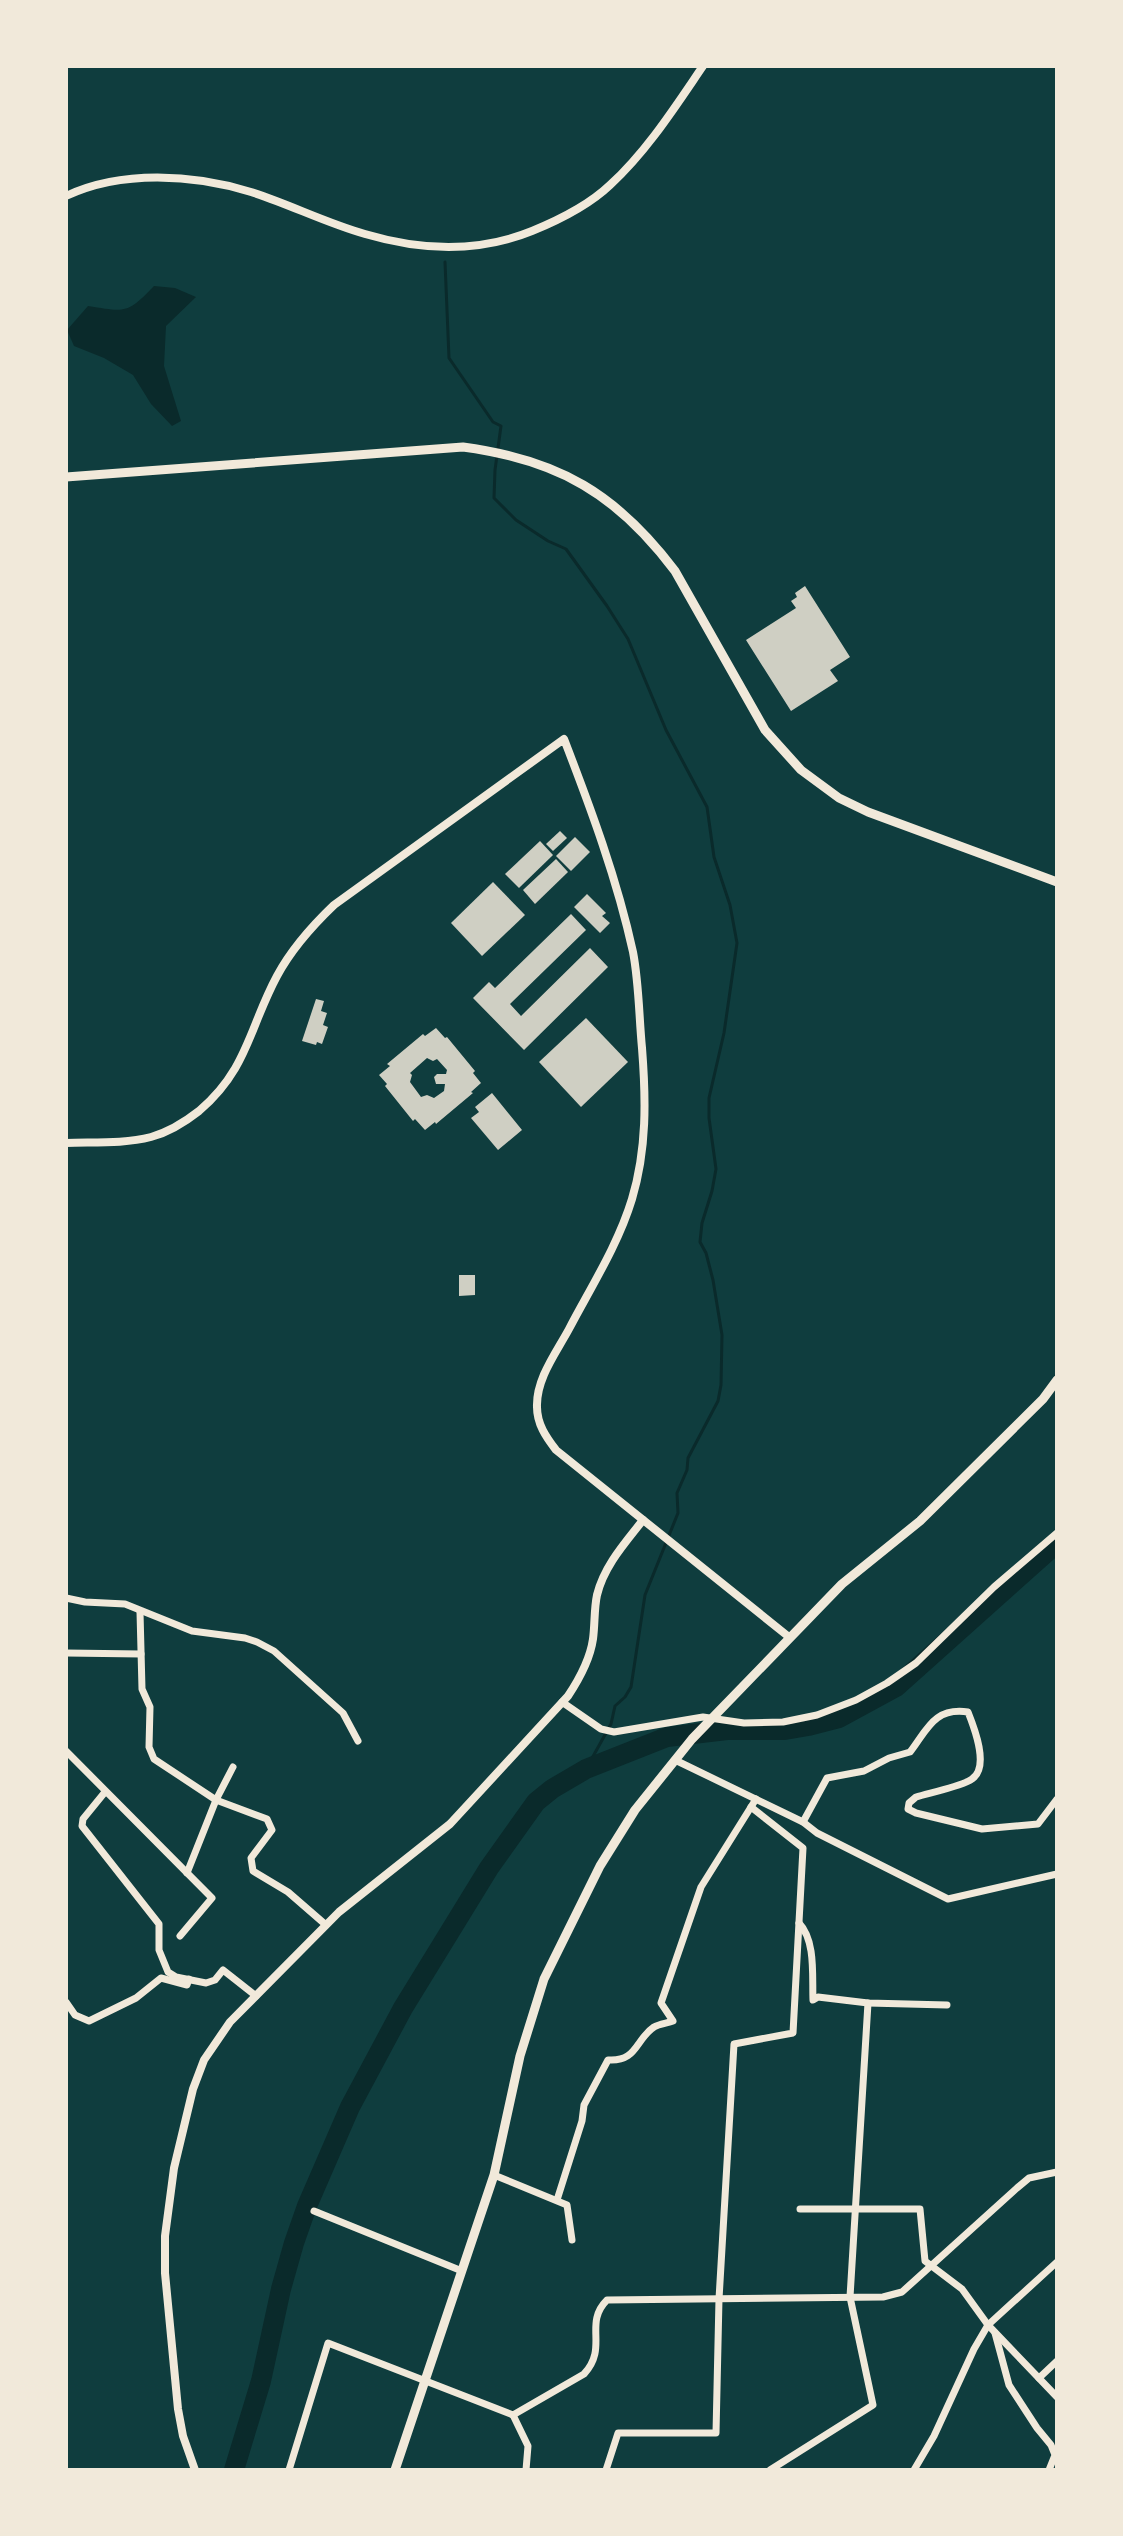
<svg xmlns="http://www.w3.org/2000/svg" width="1123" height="2536" font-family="'Source Serif 4',serif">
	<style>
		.water { fill: #0a2a2b }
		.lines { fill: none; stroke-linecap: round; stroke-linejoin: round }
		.stream { stroke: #0a2a2b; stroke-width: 3 }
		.river { stroke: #0a2a2b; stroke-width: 20 }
		.building { fill: #cfcfc3; fill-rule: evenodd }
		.minor { stroke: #f1e9da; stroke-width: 7 }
		.tertiary { stroke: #f1e9da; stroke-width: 8 }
		.secondary { stroke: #f1e9da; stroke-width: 9 }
	</style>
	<rect width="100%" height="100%" fill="#0f3d3e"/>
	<path class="water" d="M 154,286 L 175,288 L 196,297 L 166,326 L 164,366 L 181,421 L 172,426 L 151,404 L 133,375 L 104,358 L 74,346 L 67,330 L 88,306 C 126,312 127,314 154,286 Z"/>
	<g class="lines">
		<polyline class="stream" points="445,262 449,358 493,422 501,426 495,470 494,498 516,520 548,541 566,549 607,606 628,639 666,730 707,807 714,857 730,905 737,943 724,1033 709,1098 709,1118 716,1169 712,1191 702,1223 700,1242 706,1253 713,1280 722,1335 721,1385 718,1401 688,1458 687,1470 677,1493 678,1513 645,1595 631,1687 625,1697 615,1706 611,1724 586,1769"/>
		<polyline class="river" points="234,2470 261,2381 281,2289 294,2243 307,2206 350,2107 403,2008 489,1868 536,1802 552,1789 586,1769 667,1737 727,1730 785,1730 808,1726 839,1718 896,1687 1057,1543"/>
	</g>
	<g class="building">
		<polygon points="805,586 850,657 830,670 838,681 791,711 746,640 796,608 791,601 797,597 795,593"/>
		<polygon points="560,831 567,838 553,851 546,844"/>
		<polygon points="575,837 590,852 571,871 556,856"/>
		<polygon points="540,841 553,855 519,888 505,874"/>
		<polygon points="556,859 568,872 535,904 523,890"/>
		<polygon points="493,882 525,915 482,956 451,923"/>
		<polygon points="587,894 606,913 602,916 610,923 600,933 574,907"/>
		<polygon points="571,914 586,930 510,1004 521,1016 590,948 608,967 524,1050 473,998 489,982 495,988"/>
		<polygon points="316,999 324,1001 321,1011 327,1013 323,1025 328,1027 322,1044 317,1042 316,1045 302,1041"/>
		<polygon points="586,1018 628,1062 581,1107 539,1062"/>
		<path d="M 436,1028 L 445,1038 L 447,1037 L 475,1071 L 473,1073 L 481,1083 L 471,1092 L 473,1093 L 436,1124 L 435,1122 L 425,1130 L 415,1119 L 413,1121 L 385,1086 L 387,1084 L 379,1075 L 390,1066 L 387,1064 L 423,1034 L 425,1036 ZM 427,1058 L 433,1061 L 437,1059 L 447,1070 L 446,1074 L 437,1074 L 434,1077 L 436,1084 L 445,1084 L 444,1091 L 434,1098 L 427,1095 L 421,1097 L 410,1082 L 412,1075 L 410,1073 Z"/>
		<polygon points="492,1093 522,1130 498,1150 471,1118 479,1112 475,1107"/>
		<polygon points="459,1275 475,1275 475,1295 459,1296"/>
	</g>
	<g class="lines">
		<g class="minor">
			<polyline points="66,1598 85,1602 125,1604 192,1631 245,1638 257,1642 274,1651 343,1713 358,1741"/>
			<polyline points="140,1612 142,1689 150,1707 149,1747 154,1759 216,1800 267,1819 272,1830 251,1858 253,1871 288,1892 326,1925"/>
			<polyline points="66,1653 141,1654"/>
			<polyline points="562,1702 601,1729 614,1732 703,1717 744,1723 783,1722 817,1715 856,1700 887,1683 916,1663 994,1587 1057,1533"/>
			<polyline points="66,1751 212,1898 180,1936"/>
			<polyline points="675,1760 803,1822 817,1833 948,1899 1057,1874"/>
			<polyline points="105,1792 83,1819 82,1826 159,1924 159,1950 168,1972 176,1977 206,1983 215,1980 223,1970 256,1996"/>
			<path d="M 803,1822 L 827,1778 L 864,1771 L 889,1758 L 910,1752 C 927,1730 934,1707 968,1712 C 974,1727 990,1767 972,1779 C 963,1786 929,1793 916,1797 L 909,1803 L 908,1809 L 916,1813 L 982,1829 L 1038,1824 L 1057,1799"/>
			<polyline points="187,1873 216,1800 233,1767"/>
			<path d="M 799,1923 C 816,1941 812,1976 813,2000 L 818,1997 L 868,2003 L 947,2005"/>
			<polyline points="66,2002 75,2015 89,2021 136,1998 161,1978 187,1985 189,1979"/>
			<polyline points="494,2175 567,2205 572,2240"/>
			<path d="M 557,2200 L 582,2121 L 584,2105 L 608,2060 C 637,2062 635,2040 654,2027 C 659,2024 668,2023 673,2021 L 661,2003 L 701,1887 L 756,1799"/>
			<polyline points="800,2209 920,2209 925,2261 962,2289 988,2325 1057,2397"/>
			<polyline points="314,2211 462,2271"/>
			<polyline points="995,2333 1009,2385 1037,2428 1051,2445 1055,2455 1049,2470"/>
			<polyline points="1039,2378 1057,2361"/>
			<polyline points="513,2415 528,2446 526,2470"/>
			<path d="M 289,2470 L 328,2343 L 513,2415 L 584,2374 C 609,2347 583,2324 607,2300 L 883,2297 L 902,2292 L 1017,2188 L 1029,2178 L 1057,2172"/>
			<polyline points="606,2470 618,2433 716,2433 719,2299 734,2044 793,2033 803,1848 751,1807"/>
			<polyline points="770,2470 873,2405 850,2297 868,2003"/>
			<polyline points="914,2470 934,2436 974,2349 988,2325 1057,2262"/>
		</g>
		<g class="tertiary">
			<path d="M 66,196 C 121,170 193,174 251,192 C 289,204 326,223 365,234 C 419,250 478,253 532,231 C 559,220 588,206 610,185 C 647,151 675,107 703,66"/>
			<path d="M 66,1143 C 94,1142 124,1144 151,1137 C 169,1132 185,1122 199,1111 C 248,1069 249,1028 277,976 C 292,948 312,926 334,905 L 564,739 C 591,809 617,879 633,952 C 639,983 639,1017 642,1048 C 646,1099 647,1149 632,1199 C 618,1245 591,1287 569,1329 C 556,1353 536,1379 537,1407 C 537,1424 546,1437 556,1450 L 789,1637"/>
			<path d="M 195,2470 L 183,2436 L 178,2409 L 165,2273 L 165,2236 L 174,2168 L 193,2089 L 204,2060 L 230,2022 L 339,1912 L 450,1824 L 568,1696 C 580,1678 590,1660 593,1639 C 595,1624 594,1609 597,1595 C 604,1566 625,1543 643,1520"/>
		</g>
		<g class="secondary">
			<path d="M 66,477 L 463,447 C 559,460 617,494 675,571 L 765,730 L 801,770 L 839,798 L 868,812 L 1057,882"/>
			<polyline points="395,2470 494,2175 520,2056 544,1979 600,1866 635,1810 692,1739 842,1584 920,1521 1043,1399 1057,1380"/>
		</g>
	</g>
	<rect width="1123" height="2536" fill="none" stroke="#f1e9da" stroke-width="136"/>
</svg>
